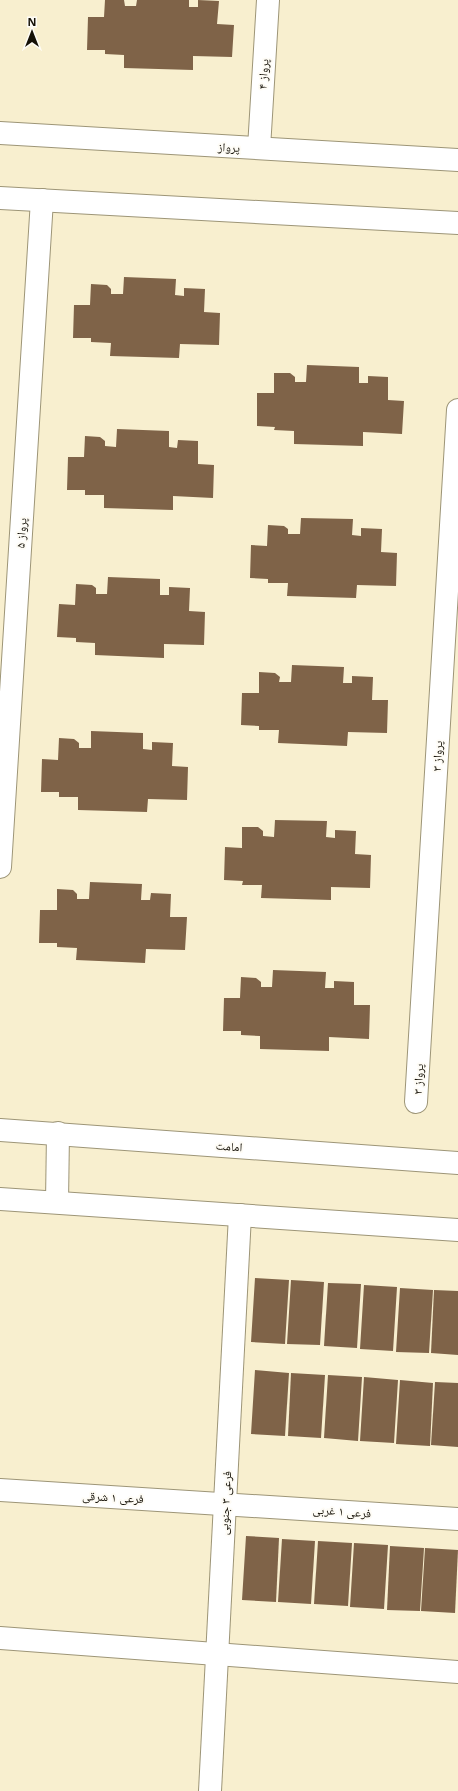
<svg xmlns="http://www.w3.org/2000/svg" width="458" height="1791" font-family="'Open Sans','Noto Naskh Arabic',sans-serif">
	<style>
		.building { fill: #7f6348 }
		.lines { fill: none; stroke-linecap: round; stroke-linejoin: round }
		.minor-casing { stroke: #9d9577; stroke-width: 24 }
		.tertiary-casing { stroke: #9d9577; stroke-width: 24 }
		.secondary-casing { stroke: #9d9577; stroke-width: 24 }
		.minor { stroke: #fff; stroke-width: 22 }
		.tertiary { stroke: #fff; stroke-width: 22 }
		.secondary { stroke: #fff; stroke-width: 22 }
		.labels { text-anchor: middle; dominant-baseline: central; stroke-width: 4; stroke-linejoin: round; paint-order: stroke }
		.street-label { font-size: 12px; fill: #151107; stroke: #fefcf6 }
	</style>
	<rect width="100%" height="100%" fill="#f8efcf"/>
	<g class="building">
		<polygon points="105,0 124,0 125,6 136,6 137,0 189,0 189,7 198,7 198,0 219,1 217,24 234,25 232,57 193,56 193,70 124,68 124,55 105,54 105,50 87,50 88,17 104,17"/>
		<polygon points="124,277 176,279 175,295 184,296 184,288 205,289 204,312 220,313 219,345 180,344 179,358 110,356 111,343 91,342 91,338 73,338 74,305 90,305 91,284 107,285 111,289 111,294 123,294"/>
		<polygon points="307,365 359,367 359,383 368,383 368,376 388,377 388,400 404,401 402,434 363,432 363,446 294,444 294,431 274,430 275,427 257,426 257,393 274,393 274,373 290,373 295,377 295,382 306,382"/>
		<polygon points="117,429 169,431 169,447 177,448 178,440 198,441 198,464 214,465 213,498 173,496 173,510 104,508 104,495 85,495 85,490 67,490 68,457 84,457 85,436 100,437 105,441 105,446 116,447"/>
		<polygon points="301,518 353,519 352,535 361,536 361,528 382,529 381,552 397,553 396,586 357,585 356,598 287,596 288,583 268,583 268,579 250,578 251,545 267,546 268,525 284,526 288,529 288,534 300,534"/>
		<polygon points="108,577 160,579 160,595 169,595 169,587 190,588 189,611 205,612 204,645 164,644 164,658 95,655 95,643 76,642 76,638 57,637 59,604 75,605 76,584 92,585 96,588 96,594 107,594"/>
		<polygon points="292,665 344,667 343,683 352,683 352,676 373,677 372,700 388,700 387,733 348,732 347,746 278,743 279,730 259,730 259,726 241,725 242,693 259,693 259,672 275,673 280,677 279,682 291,682"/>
		<polygon points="91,731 143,733 143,749 152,750 152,742 173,743 172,766 188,767 187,800 148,799 147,812 78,810 78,797 59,797 59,792 41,792 42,759 58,760 59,738 74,739 79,743 79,748 91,748"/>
		<polygon points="275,820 327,821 326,837 335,838 335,830 356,831 355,854 371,855 370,888 331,887 331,900 261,898 262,885 242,885 243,881 224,880 225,847 242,848 242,827 258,827 263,831 263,836 274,837"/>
		<polygon points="90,882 142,884 141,900 150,900 151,893 171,894 170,917 187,917 185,950 146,949 145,963 76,960 77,948 57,947 57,943 39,943 40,910 57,910 57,889 73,890 77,894 77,899 89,899"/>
		<polygon points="273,970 326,972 325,988 334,988 334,981 354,982 354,1005 370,1005 369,1039 329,1037 329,1051 260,1049 260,1036 241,1035 241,1031 223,1031 224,998 240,998 241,977 256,978 261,982 261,987 272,987"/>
		<polygon points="255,1278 289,1280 285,1344 251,1342"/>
		<polygon points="291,1280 324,1282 320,1345 287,1344"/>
		<polygon points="328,1283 361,1284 357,1348 324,1346"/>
		<polygon points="364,1285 397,1287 393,1351 360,1349"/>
		<polygon points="400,1288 433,1290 429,1353 396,1352"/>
		<polygon points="434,1290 458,1291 458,1355 431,1353"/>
		<polygon points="255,1370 289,1373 285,1436 251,1434"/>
		<polygon points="291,1373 325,1375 321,1438 288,1436"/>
		<polygon points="328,1375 362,1377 358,1441 324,1438"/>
		<polygon points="364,1377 398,1380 394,1443 360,1441"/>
		<polygon points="400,1380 433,1383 430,1446 396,1444"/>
		<polygon points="435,1382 458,1383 458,1447 431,1445"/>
		<polygon points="246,1536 279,1538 276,1602 242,1600"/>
		<polygon points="282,1539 315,1541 311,1604 278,1602"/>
		<polygon points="318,1541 352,1543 348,1606 314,1604"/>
		<polygon points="354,1543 388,1545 384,1609 350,1607"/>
		<polygon points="390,1546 424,1548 420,1611 387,1610"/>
		<polygon points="425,1548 458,1550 455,1613 421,1611"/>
	</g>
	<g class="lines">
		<g class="minor-casing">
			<g id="minor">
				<polyline points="259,148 268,0"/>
				<polyline points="0,867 42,200"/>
				<polyline points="416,1102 458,410"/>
				<polyline points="0,1490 458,1519"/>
				<polyline points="0,1638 458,1672"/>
				<polyline points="210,1791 240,1215"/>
			</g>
		</g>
		<g class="tertiary-casing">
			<g id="tertiary">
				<polyline points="0,133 458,160"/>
				<polyline points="0,198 458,223"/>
			</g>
		</g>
		<g class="secondary-casing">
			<g id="secondary">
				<polyline points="0,1130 458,1163"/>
				<polyline points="0,1199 458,1230"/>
				<polyline points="57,1202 58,1133"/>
			</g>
		</g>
		<use href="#minor" class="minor"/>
		<use href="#tertiary" class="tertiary"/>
		<use href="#secondary" class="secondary"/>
	</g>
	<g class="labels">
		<g class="street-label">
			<text transform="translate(263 74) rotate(-86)">پرواز ۴</text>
			<text transform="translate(229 147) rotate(3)">پرواز</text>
			<text transform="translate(21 533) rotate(-86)">پرواز ۵</text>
			<text transform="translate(437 756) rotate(-87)">پرواز ۳</text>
			<text transform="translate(418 1079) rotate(-87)">پرواز ۳</text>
			<text transform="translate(229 1146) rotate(4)">امامت</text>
			<text transform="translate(113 1497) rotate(3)">فرعی ۱ شرقی</text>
			<text transform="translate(225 1503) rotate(-87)">فرعی ۳ جنوبی</text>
			<text transform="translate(342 1511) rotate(4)">فرعی ۱ غربی</text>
		</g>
	</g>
	<g transform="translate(32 32)" stroke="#fefcf6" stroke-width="3" paint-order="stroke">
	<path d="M0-3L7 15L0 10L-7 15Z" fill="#151107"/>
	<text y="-6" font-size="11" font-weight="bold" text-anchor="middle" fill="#151107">N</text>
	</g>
</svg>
